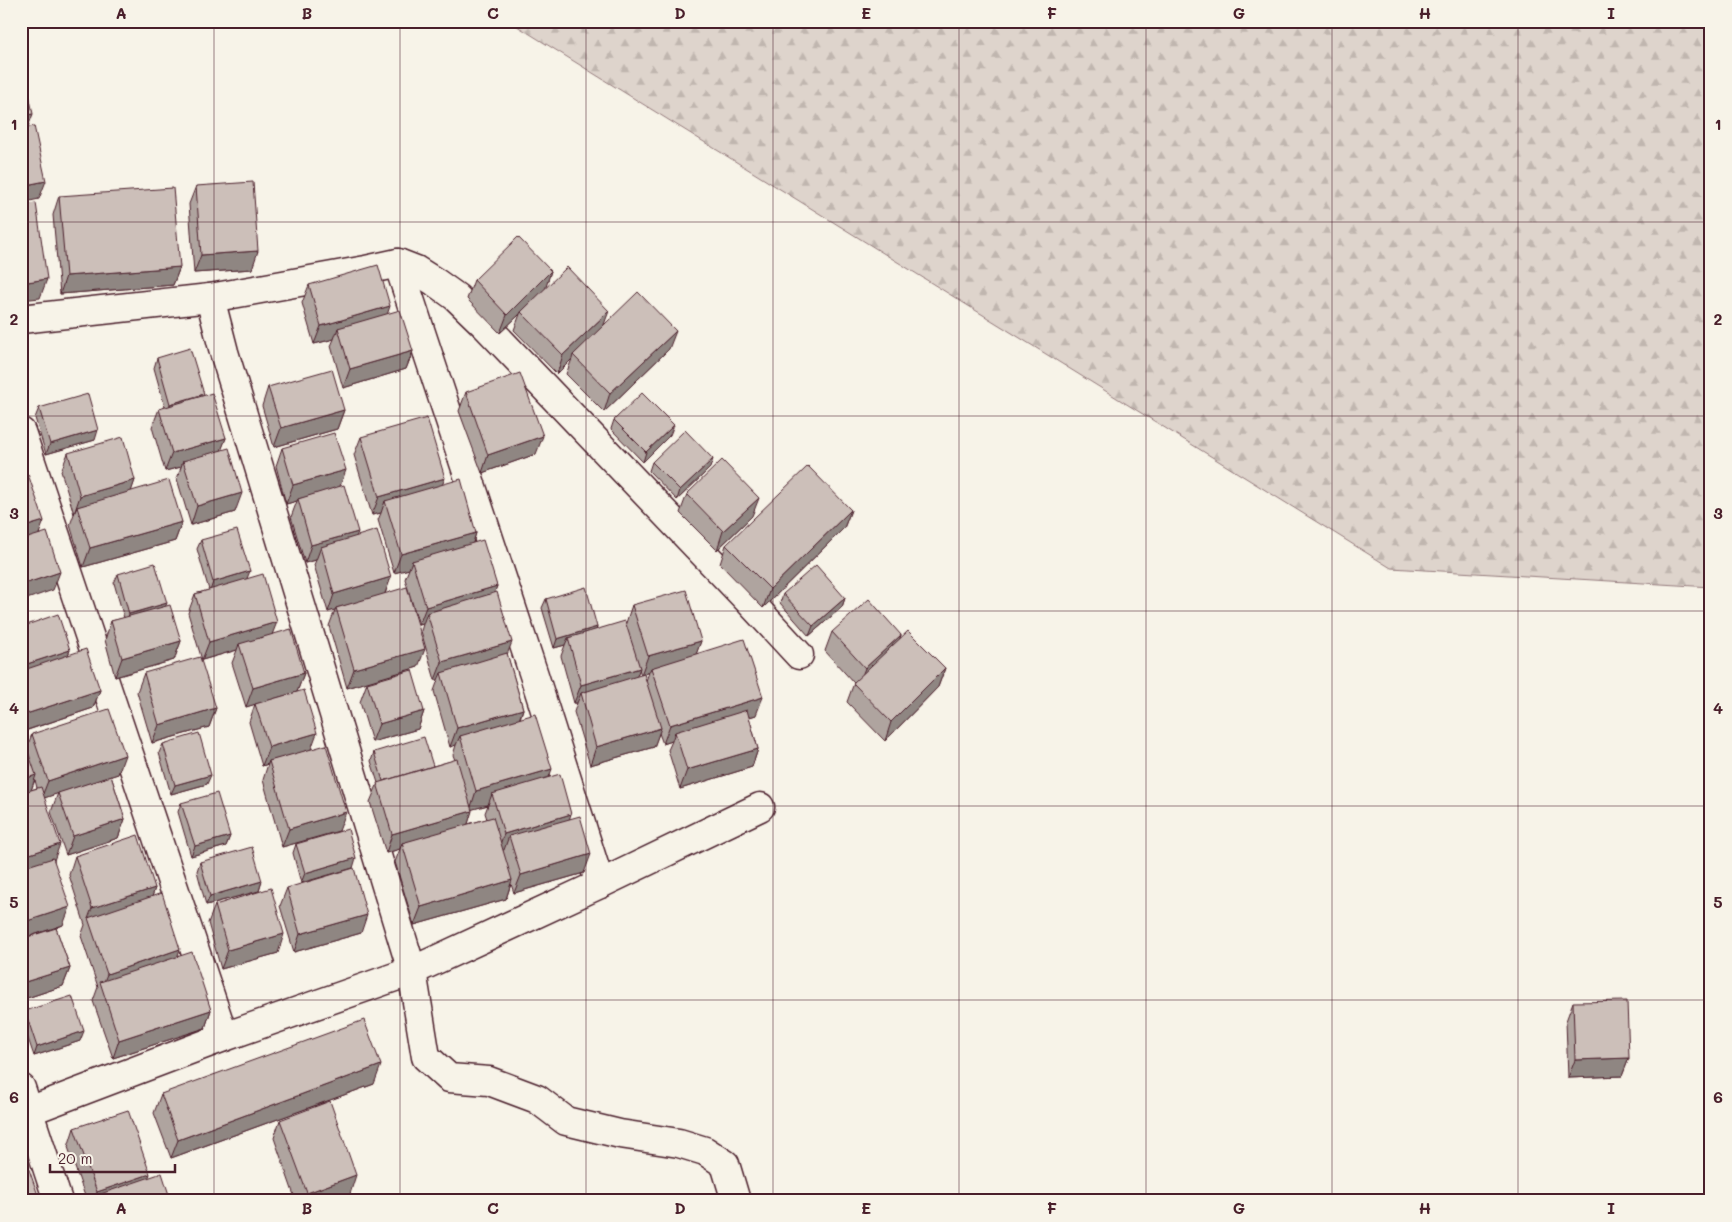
<svg xmlns="http://www.w3.org/2000/svg" width="1732" height="1222" font-family="Mali,sans-serif">
	<style>
		.forest { fill: url(#forest-firs); stroke: #947a7c }
		.lines { fill: none; stroke-linecap: round; stroke-linejoin: round }
		.street-casing { stroke: #4a1f2b; stroke-width: 31 }
		.street { stroke: #f7f3e8; stroke-width: 28 }
		.wall { fill: #afa49f; stroke: #4a1f2b; fill-rule: evenodd }
		.shaded-wall { fill: #8f8682; stroke: #4a1f2b }
		.building { fill: #ccbfb9; stroke: #4a1f2b }
		.grid { fill: none; stroke: #4a1f2b; stroke-width: 1; stroke-opacity: 0.55 }
		.neatline { fill: none; stroke: #4a1f2b; stroke-width: 2 }
		.grid-label { font-size: 16px; text-anchor: middle; font-weight: bold; fill: #4a1f2b }
	</style>
	<defs>
		<pattern id="forest-firs" width="22" height="20" patternUnits="userSpaceOnUse" patternTransform="scale(1.25)"><rect width="22" height="20" fill="#ded4cc"/><path d="M5 1l3.5 6h-7zM16 11l3.5 6h-7z" fill="#c0b6af"/></pattern>
	</defs>
	<rect width="100%" height="100%" fill="#f7f3e8"/>
	<filter id="ink" filterUnits="userSpaceOnUse"><feTurbulence type="fractalNoise" baseFrequency=".02" numOctaves="2"/><feDisplacementMap in="SourceGraphic" scale="10" xChannelSelector="R" yChannelSelector="G"/><feConvolveMatrix kernelMatrix="1 2 1 2 8 2 1 2 1" color-interpolation-filters="sRGB"/></filter>
	<g filter="url(#ink)">
		<polygon class="forest" points="509,21 1711,21 1711,587 1391,568"/>
		<g class="lines">
			<g class="street-casing">
				<g id="street">
					<polyline points="398,263 534,675 600,884"/>
					<polyline points="210,298 224,352 412,971 426,1057 449,1078 489,1081 537,1099 566,1121 620,1134 679,1143 705,1151 725,1164 736,1201"/>
					<polyline points="21,319 210,298 366,270 398,263 416,270 435,282 456,297 486,326 749,601 799,655"/>
					<polyline points="21,432 224,1037"/>
					<polyline points="21,1088 58,1201"/>
					<polyline points="21,1114 224,1037 412,971 600,884 760,807"/>
				</g>
			</g>
			<use href="#street" class="street"/>
		</g>
		<g class="wall">
			<polygon points="196,186 252,269 194,273 189,204"/>
			<polygon points="59,196 180,267 173,285 60,294 53,215"/>
			<polygon points="551,271 545,288 604,325 669,349 604,412 566,374 572,359 557,374 514,330 520,314 500,333 467,299 474,280"/>
			<polygon points="309,285 387,314 413,351 406,369 343,388 331,346 334,339 314,344 302,303"/>
			<polygon points="157,358 204,394 203,396 226,438 221,450 235,512 191,525 177,479 181,467 165,471 152,427 159,409 165,407 154,368"/>
			<polygon points="268,387 344,410 337,429 274,447 262,406"/>
			<polygon points="466,392 536,454 482,473 459,411"/>
			<polygon points="39,408 95,440 46,454 35,418"/>
			<polygon points="614,420 670,435 643,462 611,429"/>
			<path d="M 361,437 L 442,485 L 476,533 L 473,543 L 497,586 L 494,593 L 507,654 L 523,709 L 520,719 L 570,819 L 584,873 L 514,893 L 511,884 L 506,899 L 414,925 L 395,862 L 400,849 L 386,853 L 370,802 L 378,783 L 371,761 L 374,752 L 433,766 L 455,760 L 453,755 L 456,745 L 450,747 L 434,691 L 438,680 L 435,680 L 421,631 L 423,624 L 419,625 L 405,579 L 409,569 L 394,573 L 378,520 L 381,513 L 372,515 L 354,455 ZM 488,805 L 485,813 L 487,819 L 468,824 L 472,809 Z"/>
			<polygon points="282,448 340,486 356,536 391,577 385,594 418,667 347,688 329,626 335,610 328,612 314,565 316,560 305,563 291,517 297,501 286,504 276,466"/>
			<polygon points="68,453 135,480 131,491 182,522 175,541 83,567 70,525 74,514 61,471"/>
			<polygon points="652,462 710,468 677,500 649,471"/>
			<polygon points="687,494 752,516 717,550 680,513"/>
			<polygon points="851,510 844,528 763,608 720,564 726,545"/>
			<polygon points="201,540 247,579 273,634 304,673 297,692 311,749 339,831 282,847 263,780 268,764 262,766 249,722 255,704 246,707 232,663 237,650 202,660 188,613 195,594 209,590 197,549"/>
			<polygon points="118,574 165,606 181,641 174,660 115,677 105,640 111,621 124,618 114,583"/>
			<polygon points="783,594 845,598 842,607 809,636 780,603"/>
			<path d="M 546,599 L 597,627 L 596,630 L 626,623 L 632,605 L 701,641 L 696,654 L 756,715 L 749,717 L 758,749 L 752,767 L 680,789 L 668,750 L 672,741 L 663,744 L 659,733 L 654,747 L 590,765 L 574,712 L 577,703 L 574,703 L 561,656 L 565,645 L 554,648 L 542,608 ZM 639,669 L 641,675 L 649,672 L 646,681 L 636,677 Z"/>
			<path d="M 21,627 L 70,650 L 68,655 L 100,690 L 93,708 L 22,732 L 27,747 L 32,734 L 118,774 L 111,776 L 125,819 L 118,838 L 66,855 L 51,812 L 58,793 L 44,798 L 54,860 L 63,925 L 56,928 L 70,968 L 63,986 L 21,1000 ZM 35,780 L 37,788 L 31,790 Z"/>
			<polygon points="832,632 901,635 900,638 945,668 938,687 885,741 847,702 854,683 825,651"/>
			<polygon points="144,673 216,708 209,727 152,743 137,692"/>
			<polygon points="367,683 424,711 418,729 372,742 360,702"/>
			<polygon points="163,744 207,784 171,794 159,753"/>
			<polygon points="181,803 230,836 226,846 191,856 178,812"/>
			<polygon points="296,844 353,868 301,883 293,853"/>
			<polygon points="75,856 155,888 152,896 178,956 211,1010 205,1028 113,1058 93,1001 98,987 81,936 85,925 69,875"/>
			<polygon points="200,862 262,881 259,891 206,905 197,871"/>
			<polygon points="287,888 361,933 294,952 280,906"/>
			<polygon points="215,905 278,953 221,969 208,923"/>
			<polygon points="1573,1002 1629,1058 1622,1076 1568,1078 1566,1021"/>
			<polygon points="25,1011 80,1041 34,1056 22,1021"/>
			<polygon points="374,1084 171,1158 154,1113 161,1094"/>
			<polygon points="280,1120 350,1194 330,1201 296,1201 274,1138"/>
			<polygon points="74,1128 149,1178 86,1199 68,1147"/>
		</g>
		<g class="shaded-wall">
			<polygon points="33,114 26,132 21,133 21,116"/>
			<polygon points="46,181 39,199 21,203 21,186"/>
			<polygon points="258,251 252,269 194,273 201,255"/>
			<polygon points="180,267 173,285 60,294 66,276"/>
			<polygon points="551,271 545,290 521,312 520,314 500,333 507,315"/>
			<polygon points="47,279 40,298 21,300 21,283"/>
			<polygon points="390,306 384,324 338,328 334,339 314,344 321,326"/>
			<polygon points="609,311 602,330 573,355 572,359 557,374 563,355"/>
			<polygon points="676,331 669,349 604,412 610,393"/>
			<polygon points="413,351 406,369 343,388 350,369"/>
			<polygon points="204,394 200,404 167,413 170,404"/>
			<polygon points="344,410 337,429 274,447 281,428"/>
			<polygon points="674,425 670,435 643,462 646,452"/>
			<polygon points="98,430 95,440 46,454 50,444"/>
			<polygon points="543,436 536,454 482,473 488,455"/>
			<polygon points="226,438 219,456 183,461 181,467 165,471 172,453"/>
			<polygon points="713,459 710,468 677,500 680,490"/>
			<polygon points="346,470 339,489 298,499 297,501 286,504 293,485"/>
			<polygon points="445,478 438,496 385,501 381,513 372,515 379,497"/>
			<polygon points="135,480 129,498 77,507 74,514 80,496"/>
			<polygon points="242,493 235,512 191,525 197,506"/>
			<polygon points="759,498 752,516 717,550 723,531"/>
			<polygon points="851,510 844,528 763,608 770,589"/>
			<polygon points="44,521 37,539 21,545 21,528"/>
			<polygon points="182,522 175,541 83,567 90,548"/>
			<polygon points="358,532 351,550 321,547 316,560 305,563 311,545"/>
			<polygon points="476,533 470,552 412,561 409,569 394,573 401,554"/>
			<polygon points="250,571 246,581 210,591 213,582"/>
			<polygon points="60,572 53,590 21,601 21,585"/>
			<polygon points="391,577 384,596 336,608 335,610 328,612 334,594"/>
			<polygon points="497,586 490,605 427,613 423,624 419,625 426,607"/>
			<polygon points="845,598 842,607 809,636 813,626"/>
			<polygon points="167,603 163,612 126,623 129,614"/>
			<polygon points="277,622 270,640 239,644 237,650 202,660 209,642"/>
			<polygon points="597,627 594,637 568,638 565,645 554,648 557,639"/>
			<polygon points="901,635 895,653 858,686 865,668"/>
			<polygon points="181,641 174,660 115,677 122,658"/>
			<polygon points="701,641 694,660 651,668 649,672 641,675 648,656"/>
			<polygon points="512,642 505,660 441,673 438,680 435,680 442,662"/>
			<polygon points="425,649 418,667 347,688 354,669"/>
			<polygon points="70,650 66,660 21,673 24,665"/>
			<polygon points="640,668 633,686 581,693 577,703 574,703 581,685"/>
			<polygon points="945,668 938,687 885,741 891,722"/>
			<polygon points="304,673 297,692 246,707 253,688"/>
			<polygon points="100,690 93,708 21,732 21,719 23,715"/>
			<polygon points="763,697 756,715 678,739 675,732 672,741 663,744 670,725"/>
			<polygon points="216,708 209,727 152,743 159,725"/>
			<polygon points="523,709 516,728 460,736 456,745 450,747 457,728"/>
			<polygon points="424,711 418,729 372,742 379,724"/>
			<polygon points="661,728 654,747 590,765 596,747"/>
			<polygon points="317,733 310,752 269,761 268,764 262,766 269,747"/>
			<polygon points="758,749 752,767 680,789 687,770"/>
			<polygon points="125,755 118,774 41,799 48,781"/>
			<polygon points="552,769 545,788 492,794 488,805 470,810 476,791"/>
			<polygon points="36,775 30,794 21,796 21,780"/>
			<polygon points="211,775 207,784 171,794 175,785"/>
			<polygon points="472,811 466,830 402,843 400,849 386,853 392,834"/>
			<polygon points="346,812 339,831 282,847 289,829"/>
			<polygon points="571,814 565,833 509,836 504,850 497,852 504,834"/>
			<polygon points="125,819 118,838 66,855 73,836"/>
			<polygon points="230,836 226,846 191,856 195,846"/>
			<polygon points="60,844 53,863 21,873 21,857"/>
			<polygon points="591,854 584,873 514,893 521,875"/>
			<polygon points="356,858 353,868 301,883 305,873"/>
			<polygon points="512,880 506,899 414,925 421,907"/>
			<polygon points="262,881 259,891 206,905 210,896"/>
			<polygon points="155,888 149,906 88,919 92,908"/>
			<polygon points="70,907 63,925 21,939 21,923"/>
			<polygon points="367,915 361,933 294,952 300,934"/>
			<polygon points="284,934 278,953 221,969 228,950"/>
			<polygon points="180,949 174,968 102,987 107,974"/>
			<polygon points="70,968 63,986 21,1000 21,992 25,982"/>
			<polygon points="211,1010 205,1028 113,1058 119,1040"/>
			<polygon points="84,1031 80,1041 34,1056 37,1047"/>
			<polygon points="1629,1058 1622,1076 1568,1078 1575,1060"/>
			<polygon points="381,1065 374,1084 171,1158 178,1140"/>
			<polygon points="150,1174 143,1192 94,1201 97,1192"/>
			<polygon points="356,1175 350,1194 330,1201 304,1201 307,1193"/>
		</g>
		<g class="building">
			<polygon points="21,55 33,114 21,116"/>
			<polygon points="34,126 46,181 21,186 21,129"/>
			<polygon points="253,182 258,251 201,255 196,186"/>
			<polygon points="173,188 180,267 66,276 59,196"/>
			<polygon points="36,203 47,279 21,283 21,205"/>
			<polygon points="518,237 551,271 507,315 474,280"/>
			<polygon points="378,265 390,306 321,326 309,285"/>
			<polygon points="567,267 609,311 563,355 521,312"/>
			<polygon points="638,292 676,331 610,393 573,355"/>
			<polygon points="400,310 413,351 350,369 338,328"/>
			<polygon points="190,348 204,394 170,404 157,358"/>
			<polygon points="332,369 344,410 281,428 268,387"/>
			<polygon points="520,373 543,436 488,455 466,392"/>
			<polygon points="212,393 226,438 172,453 159,409"/>
			<polygon points="642,393 674,425 646,452 614,420"/>
			<polygon points="88,394 98,430 50,444 39,408"/>
			<polygon points="427,418 445,478 379,497 361,437"/>
			<polygon points="685,430 713,459 680,490 652,462"/>
			<polygon points="334,433 346,470 293,485 282,448"/>
			<polygon points="123,437 135,480 80,496 68,453"/>
			<polygon points="229,448 242,493 197,506 183,461"/>
			<polygon points="722,460 759,498 723,531 687,494"/>
			<polygon points="808,466 851,510 770,589 726,545"/>
			<polygon points="28,474 44,521 21,528 21,477"/>
			<polygon points="461,479 476,533 401,554 385,501"/>
			<polygon points="169,480 182,522 90,548 77,507"/>
			<polygon points="344,485 358,532 311,545 298,499"/>
			<polygon points="237,530 250,571 213,582 201,540"/>
			<polygon points="377,530 391,577 334,594 321,547"/>
			<polygon points="47,532 60,572 21,585 21,540"/>
			<polygon points="483,540 497,586 426,607 412,561"/>
			<polygon points="155,563 167,603 129,614 118,574"/>
			<polygon points="816,565 845,598 813,626 783,594"/>
			<polygon points="263,574 277,622 209,642 195,594"/>
			<polygon points="407,587 425,649 354,669 336,608"/>
			<polygon points="586,587 597,627 557,639 546,599"/>
			<polygon points="686,590 701,641 648,656 632,605"/>
			<polygon points="497,592 512,642 442,662 427,613"/>
			<polygon points="869,599 901,635 865,668 832,632"/>
			<polygon points="170,605 181,641 122,658 111,621"/>
			<polygon points="58,614 70,650 24,665 21,656 21,627"/>
			<polygon points="625,621 640,668 581,685 568,638"/>
			<polygon points="291,629 304,673 253,688 239,644"/>
			<polygon points="908,631 945,668 891,722 853,683"/>
			<polygon points="744,639 763,697 670,725 651,668"/>
			<polygon points="86,649 100,690 23,715 21,711 21,671"/>
			<polygon points="507,653 523,709 457,728 441,673"/>
			<polygon points="200,657 216,708 159,725 144,673"/>
			<polygon points="412,670 424,711 379,724 367,683"/>
			<polygon points="644,674 661,728 596,747 581,693"/>
			<polygon points="304,690 317,733 269,747 255,704"/>
			<polygon points="109,709 125,755 48,781 32,734"/>
			<polygon points="747,710 758,749 687,770 675,732"/>
			<polygon points="535,714 552,769 476,791 460,736"/>
			<polygon points="21,731 36,775 21,780"/>
			<polygon points="199,733 211,775 175,785 163,744"/>
			<polygon points="424,737 433,766 383,781 374,752"/>
			<polygon points="326,745 346,812 289,829 269,761"/>
			<polygon points="457,759 472,811 392,834 377,783"/>
			<polygon points="560,774 571,814 504,834 492,794"/>
			<polygon points="111,776 125,819 73,836 58,793"/>
			<polygon points="41,787 60,844 21,857 21,793"/>
			<polygon points="217,793 230,836 195,846 181,803"/>
			<polygon points="580,816 591,854 521,875 509,836"/>
			<polygon points="493,817 512,880 421,907 402,843"/>
			<polygon points="348,829 356,858 305,873 296,844"/>
			<polygon points="138,835 155,888 92,908 75,856"/>
			<polygon points="252,847 262,881 210,896 200,862"/>
			<polygon points="53,858 70,907 21,923 21,868"/>
			<polygon points="354,868 367,915 300,934 287,888"/>
			<polygon points="271,888 284,934 228,950 215,905"/>
			<polygon points="162,893 180,949 107,974 88,918"/>
			<polygon points="56,928 70,968 25,982 21,972 21,939"/>
			<polygon points="192,952 211,1010 119,1040 100,982"/>
			<polygon points="72,996 84,1031 37,1047 25,1011"/>
			<polygon points="1627,1001 1629,1058 1575,1060 1573,1002"/>
			<polygon points="364,1020 381,1065 178,1140 161,1094"/>
			<polygon points="330,1101 356,1175 307,1193 280,1120"/>
			<polygon points="128,1110 150,1174 97,1192 74,1128"/>
			<polygon points="25,1158 40,1201 21,1201 21,1159"/>
			<polygon points="162,1173 171,1201 80,1201"/>
		</g>
	</g>
	<path class="grid" d="M 214,21 L 214,1201M 400,21 L 400,1201M 586,21 L 586,1201M 773,21 L 773,1201M 959,21 L 959,1201M 1146,21 L 1146,1201M 1332,21 L 1332,1201M 1518,21 L 1518,1201M 21,222 L 1711,222M 21,416 L 1711,416M 21,611 L 1711,611M 21,806 L 1711,806M 21,1000 L 1711,1000"/>
	<rect width="1732" height="1222" fill="none" stroke="#f7f3e8" stroke-width="55"/>
	<path d="M50 1164v8h125v-8" fill="none" stroke="#4a1f2b" stroke-width="2.5"/>
	<text x="58" y="1164" font-size="15" fill="#4a1f2b" stroke="#f7f3e8" stroke-width="4" paint-order="stroke">20 m</text>
	<rect x="28" y="28" width="1676" height="1166" class="neatline"/>
	<g class="grid-label">
		<text x="121" y="19">A</text>
		<text x="307" y="19">B</text>
		<text x="493" y="19">C</text>
		<text x="680" y="19">D</text>
		<text x="866" y="19">E</text>
		<text x="1052" y="19">F</text>
		<text x="1239" y="19">G</text>
		<text x="1425" y="19">H</text>
		<text x="1611" y="19">I</text>
		<text x="14" y="130">1</text>
		<text x="1718" y="130">1</text>
		<text x="14" y="325">2</text>
		<text x="1718" y="325">2</text>
		<text x="14" y="519">3</text>
		<text x="1718" y="519">3</text>
		<text x="14" y="714">4</text>
		<text x="1718" y="714">4</text>
		<text x="14" y="908">5</text>
		<text x="1718" y="908">5</text>
		<text x="14" y="1103">6</text>
		<text x="1718" y="1103">6</text>
		<text x="121" y="1214">A</text>
		<text x="307" y="1214">B</text>
		<text x="493" y="1214">C</text>
		<text x="680" y="1214">D</text>
		<text x="866" y="1214">E</text>
		<text x="1052" y="1214">F</text>
		<text x="1239" y="1214">G</text>
		<text x="1425" y="1214">H</text>
		<text x="1611" y="1214">I</text>
	</g>
</svg>
